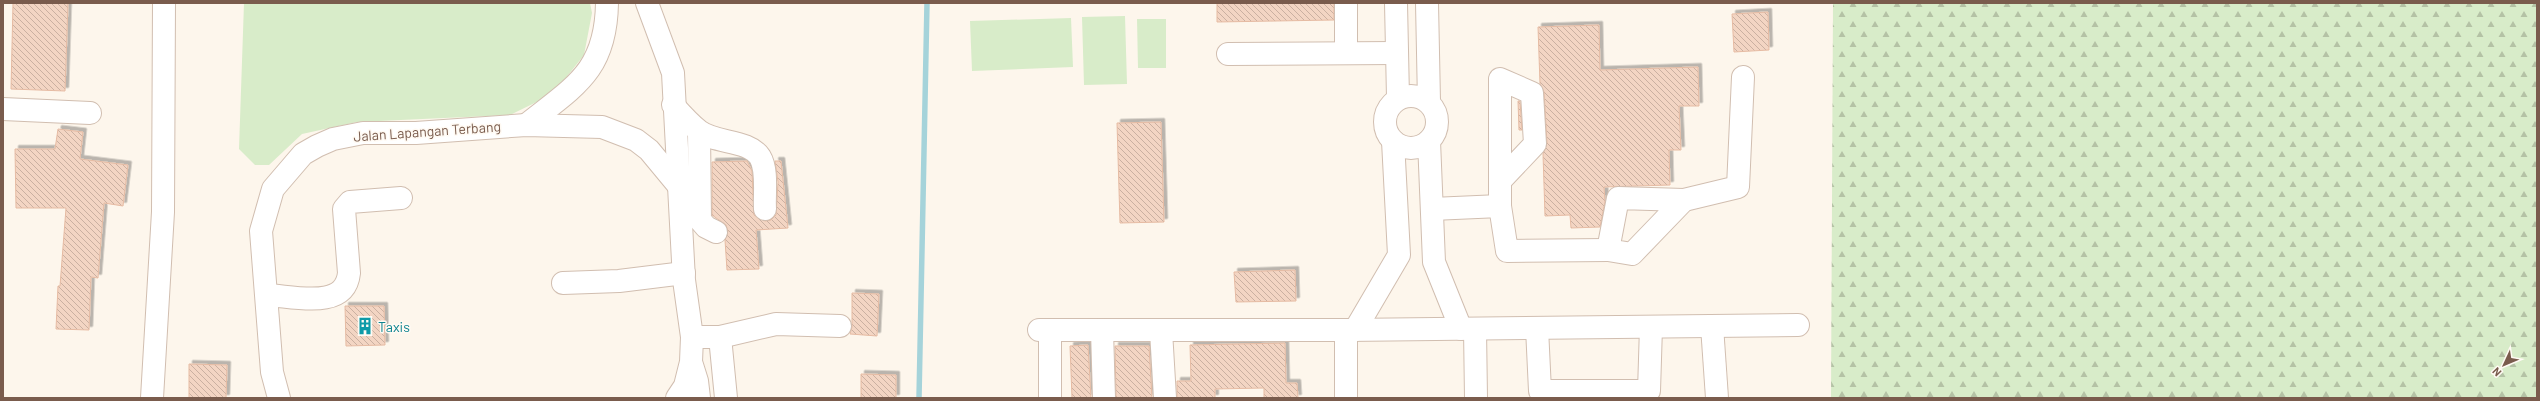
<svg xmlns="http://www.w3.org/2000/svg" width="2540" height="401" font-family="Barlow,sans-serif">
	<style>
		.forest { fill: url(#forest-firs) }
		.park { fill: #d8ecc9 }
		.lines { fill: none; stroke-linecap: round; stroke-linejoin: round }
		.stream { stroke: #a5d3da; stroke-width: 5.5 }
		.building { fill: url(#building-back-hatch); stroke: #e6bba3; filter: url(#shadow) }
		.minor-casing { stroke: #d1beb0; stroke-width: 24 }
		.minor { stroke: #fff; stroke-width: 22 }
		.labels { text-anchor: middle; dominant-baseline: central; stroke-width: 3; stroke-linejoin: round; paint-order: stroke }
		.street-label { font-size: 14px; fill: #7a5c4d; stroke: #fffaf3 }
		.culture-label { font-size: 14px; fill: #0d838f; stroke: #fffaf3; text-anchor: start }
	</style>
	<defs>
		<pattern id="forest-firs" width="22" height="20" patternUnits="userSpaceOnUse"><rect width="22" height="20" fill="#d8ecc9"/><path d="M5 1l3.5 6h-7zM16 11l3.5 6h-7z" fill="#b4c2a5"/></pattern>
		<pattern id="building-back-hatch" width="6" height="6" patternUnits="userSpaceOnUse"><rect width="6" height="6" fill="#f3d5c3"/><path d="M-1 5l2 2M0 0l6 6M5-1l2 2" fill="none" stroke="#cab0a1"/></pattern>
		<filter id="shadow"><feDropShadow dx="3.5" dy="-3.5" stdDeviation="0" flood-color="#0004"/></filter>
	</defs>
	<rect width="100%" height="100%" fill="#fdf6ec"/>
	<polygon class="forest" points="1833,3 2537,3 2537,398 1831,398"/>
	<g class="park">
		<polygon points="244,3 590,3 592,13 584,55 553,94 510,115 357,122 302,134 269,165 255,165 239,149"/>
		<polygon points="1125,16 1127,84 1084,85 1082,17"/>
		<polygon points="1071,18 1073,67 972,71 970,21"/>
		<polygon points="1137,19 1166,19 1166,68 1138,68"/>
	</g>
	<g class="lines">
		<polyline class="stream" points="919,398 927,3"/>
	</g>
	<g class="building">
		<polygon points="13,3 68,3 65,91 11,89"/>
		<polygon points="1217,3 1334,3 1334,20 1217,22"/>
		<polygon points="1768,12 1769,50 1734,52 1732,14"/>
		<polygon points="1599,25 1600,70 1698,67 1699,106 1679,106 1681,150 1669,150 1670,185 1604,187 1605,202 1600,227 1571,228 1570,215 1545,216 1543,154 1547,143 1544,92 1540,84 1538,27"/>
		<polygon points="1518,101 1520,101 1522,130 1519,130"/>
		<polygon points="1161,122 1164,222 1120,223 1117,123"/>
		<polygon points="58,129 83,132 80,159 128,165 123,206 104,203 98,278 91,277 89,330 56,329 58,286 60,286 66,208 16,208 15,149 55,149"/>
		<polygon points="747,161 752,171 754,215 765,221 771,220 776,215 778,182 775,161 781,161 788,228 756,230 759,269 727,270 725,240 728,231 726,225 712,215 712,162"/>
		<polygon points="1295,270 1296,301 1236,302 1234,272"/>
		<polygon points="852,293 879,294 877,336 850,334 852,327"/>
		<polygon points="345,306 384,306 385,345 346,346"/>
		<polygon points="1285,343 1286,383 1297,383 1298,398 1264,398 1264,388 1215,389 1215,398 1177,398 1177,381 1191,381 1190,345"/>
		<polygon points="1088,345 1091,398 1072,398 1070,346"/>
		<polygon points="1115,346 1149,346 1152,398 1116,398"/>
		<polygon points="189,364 227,365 226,398 189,398"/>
		<polygon points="861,374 896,375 896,398 861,398"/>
	</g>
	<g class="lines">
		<g class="minor-casing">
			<g id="minor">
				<polyline points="647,3 673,73 684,280 692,337 691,362 685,386 677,398"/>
				<polyline points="1346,3 1346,53"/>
				<polyline points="1396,3 1398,98"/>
				<polyline points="1427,3 1429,102"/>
				<polyline points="1228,54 1397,53"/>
				<circle cx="1411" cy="122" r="26"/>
				<path d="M 673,105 C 681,114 690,124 699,131 C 716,144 748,139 760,157 C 768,170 764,194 765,209"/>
				<polyline points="3,109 90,113"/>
				<path d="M 526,125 C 575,86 606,71 607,3"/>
				<polyline points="699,132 700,220 706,227 716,232"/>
				<polyline points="1429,141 1434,262 1461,329"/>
				<polyline points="1500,181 1535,144 1532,93 1500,79 1500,206"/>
				<polygon points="1618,198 1684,200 1632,254 1608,250"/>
				<polyline points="1684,200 1738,187 1743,77"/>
				<polyline points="1432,209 1500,206 1507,251 1608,250"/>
				<polyline points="563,283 619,281 684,273"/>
				<path d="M 267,295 C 293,296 345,311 349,273 L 344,209 L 350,202 L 401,198"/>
				<polyline points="1712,326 1717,398"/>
				<polyline points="1537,328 1540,391 1649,391 1651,327"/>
				<polyline points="1475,329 1476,398"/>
				<polyline points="1039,330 1346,330 1798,325"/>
				<polyline points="1050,330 1050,398"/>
				<polyline points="1102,330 1104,398"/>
				<polyline points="1346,330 1346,398"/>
				<polyline points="1355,330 1399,255 1393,141"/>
				<polyline points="1161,331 1165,398"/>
				<polyline points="692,337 720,337 776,324 840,326"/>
				<polyline points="720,337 726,398"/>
				<polyline points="692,365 697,381 699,398"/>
				<polyline points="152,398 163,212 164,3"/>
				<polyline points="279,398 272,372 261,231 273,189 303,154 317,146 333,139 363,133 416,133 526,125 602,127 636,140 649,150 678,185"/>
			</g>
		</g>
		<use href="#minor" class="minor"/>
	</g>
	<defs>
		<g id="building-bare" transform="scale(1.38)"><path d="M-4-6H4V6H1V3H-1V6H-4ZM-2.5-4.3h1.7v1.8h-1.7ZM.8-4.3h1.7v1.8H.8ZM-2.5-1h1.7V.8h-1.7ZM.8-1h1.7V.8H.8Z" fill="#0f9aa8" stroke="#fffaf3" stroke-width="2.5" paint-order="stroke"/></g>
	</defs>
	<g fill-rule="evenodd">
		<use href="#building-bare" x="365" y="326"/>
	</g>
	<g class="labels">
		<g class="street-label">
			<text transform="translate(427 131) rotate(-4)">Jalan Lapangan Terbang</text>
		</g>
		<g class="culture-label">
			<text x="378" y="326">Taxis</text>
		</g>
	</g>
	<rect width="2540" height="401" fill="none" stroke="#7a5c4d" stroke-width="8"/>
	<g transform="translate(2504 365) rotate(226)" stroke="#fffaf3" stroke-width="3" paint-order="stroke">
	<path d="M0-3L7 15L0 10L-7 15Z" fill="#7a5c4d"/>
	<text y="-6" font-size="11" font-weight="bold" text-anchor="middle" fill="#7a5c4d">N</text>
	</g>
</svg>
